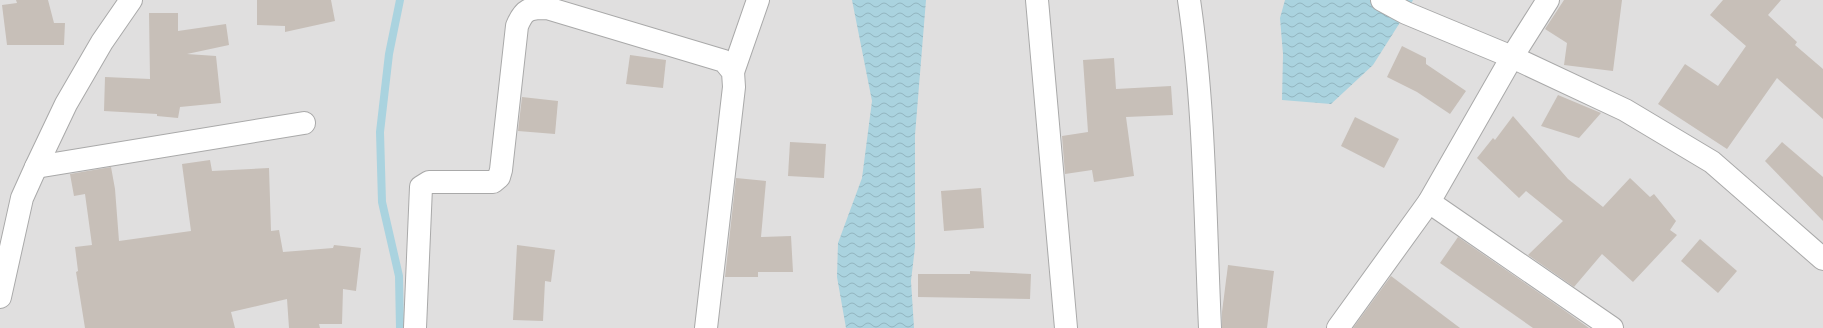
<svg xmlns="http://www.w3.org/2000/svg" width="1823" height="328" font-family="'Sofia Sans Condensed',sans-serif">
	<style>
		.residential { fill: #e0dfdf }
		.water { fill: url(#water-waves) }
		.lines { fill: none; stroke-linecap: round; stroke-linejoin: round }
		.stream { stroke: #aad3df; stroke-width: 8 }
		.building { fill: #c7bfb8 }
		.street-casing { stroke: #a9a9a9; stroke-width: 24 }
		.street { stroke: #fff; stroke-width: 22 }
	</style>
	<defs>
		<pattern id="water-waves" width="16" height="10" patternUnits="userSpaceOnUse"><rect width="16" height="10" fill="#aad3df"/><path d="M0 5q4-4 8 0t8 0" fill="none" stroke="#92b5bf"/></pattern>
	</defs>
	<rect width="100%" height="100%" fill="#f2efe9"/>
	<rect class="residential" x="0" y="0" width="1823" height="328"/>
	<g class="water">
		<polygon points="852,0 926,0 915,135 915,247 911,281 914,328 846,328 837,277 838,243 862,178 872,101"/>
		<polygon points="1285,0 1413,0 1406,13 1373,65 1331,104 1282,100 1283,54 1280,18"/>
	</g>
	<g class="lines">
		<polyline class="stream" points="400,328 399,276 382,202 380,132 389,54 400,0"/>
	</g>
	<g class="building">
		<polygon points="16,0 48,0 54,23 65,23 64,45 7,45 2,5 17,3"/>
		<polygon points="257,0 331,0 335,21 285,32 285,26 257,25"/>
		<polygon points="1564,0 1622,0 1613,71 1564,65 1567,43 1545,29"/>
		<polygon points="1723,0 1781,0 1768,15 1797,42 1795,45 1823,69 1823,119 1777,78 1727,149 1658,104 1685,64 1718,86 1746,46 1710,15"/>
		<polygon points="149,13 178,13 178,31 226,24 229,45 187,54 216,56 221,103 180,107 178,118 157,116 157,114 104,111 105,77 150,79"/>
		<polygon points="1402,46 1426,58 1426,64 1466,91 1450,114 1417,92 1387,77"/>
		<polygon points="630,55 666,60 663,88 626,84"/>
		<polygon points="1114,58 1116,89 1171,86 1173,115 1126,117 1134,176 1094,182 1092,170 1065,174 1062,136 1088,132 1083,60"/>
		<polygon points="1558,95 1601,113 1579,138 1541,126"/>
		<polygon points="522,97 558,101 555,134 518,131"/>
		<polygon points="1513,116 1568,179 1603,207 1630,178 1650,197 1654,194 1676,221 1670,230 1677,235 1633,282 1602,254 1574,287 1528,255 1563,221 1526,191 1519,198 1477,158 1493,138 1495,140"/>
		<polygon points="1355,117 1399,139 1384,168 1341,146"/>
		<polygon points="790,142 826,144 824,178 788,176"/>
		<polygon points="1782,142 1823,177 1823,221 1765,161"/>
		<polygon points="210,160 212,171 269,168 271,231 279,230 283,252 333,248 334,245 361,248 356,291 343,289 342,324 319,324 320,328 289,328 287,299 231,312 235,328 85,328 76,272 78,271 75,247 92,245 85,194 74,196 70,174 111,167 115,189 119,241 191,231 182,164"/>
		<polygon points="736,178 766,181 761,237 791,236 793,272 758,272 758,277 725,277"/>
		<polygon points="981,188 984,228 944,231 941,191"/>
		<polygon points="1458,237 1561,308 1589,328 1533,328 1440,263"/>
		<polygon points="1700,239 1737,271 1718,293 1681,261"/>
		<polygon points="517,245 555,250 551,282 545,281 543,321 513,320"/>
		<polygon points="1228,265 1274,271 1267,328 1222,328 1222,312"/>
		<polygon points="970,271 1031,274 1030,299 918,297 918,274 970,274"/>
		<polygon points="1391,276 1460,328 1353,328"/>
	</g>
	<g class="lines">
		<g class="street-casing">
			<g id="street">
				<polyline points="1037,0 1066,328"/>
				<path d="M 1189,0 C 1205,108 1205,219 1210,328"/>
				<polyline points="1382,0 1406,13 1512,57 1625,110 1712,162 1823,259"/>
				<polyline points="733,72 758,0"/>
				<polyline points="36,167 304,123"/>
				<polyline points="1429,202 1612,328"/>
				<polyline points="0,297 22,198 36,167 66,104 102,42 131,0"/>
				<path d="M 415,328 L 421,187 L 429,182 L 493,182 L 499,177 L 501,170 L 517,26 C 524,9 529,8 547,8 L 724,61 L 733,72 L 734,87 L 706,328"/>
				<polyline points="1338,328 1429,202 1512,57 1548,0"/>
			</g>
		</g>
		<use href="#street" class="street"/>
	</g>
</svg>
